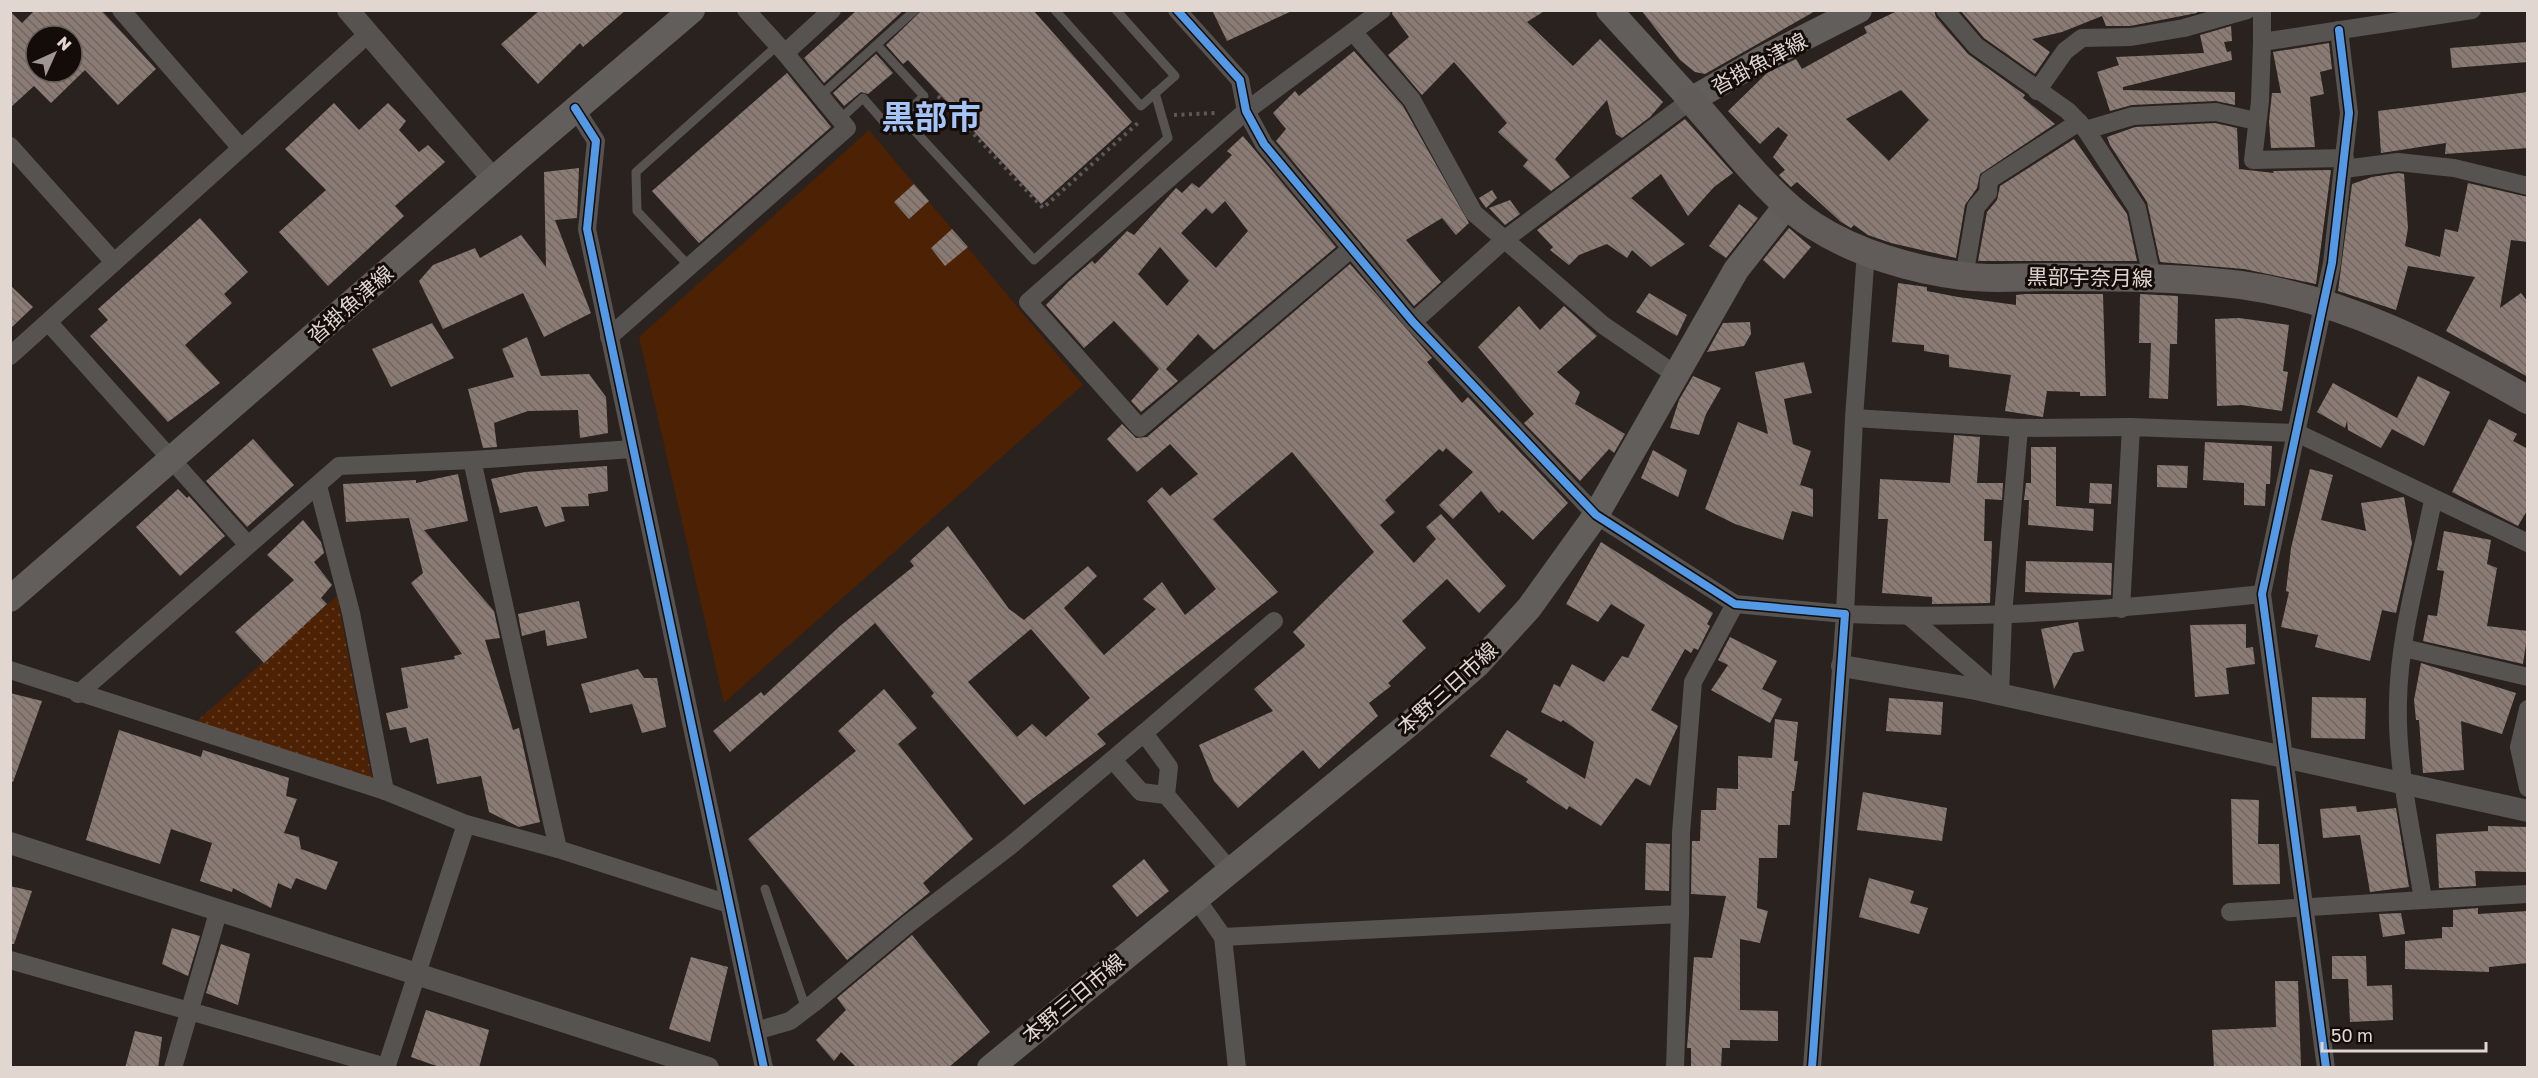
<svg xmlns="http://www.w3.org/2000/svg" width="2538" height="1078" font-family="'Golos Text','Noto Sans JP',sans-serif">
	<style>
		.grass { fill: #4c2104 }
		.park { fill: url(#park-dots) }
		.building { fill: url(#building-back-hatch); fill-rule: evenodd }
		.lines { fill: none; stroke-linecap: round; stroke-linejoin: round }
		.path { stroke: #5e5957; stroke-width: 4; stroke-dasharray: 3 4.5; stroke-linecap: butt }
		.service { stroke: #575351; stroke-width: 9 }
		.minor { stroke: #575351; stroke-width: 18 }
		.tertiary { stroke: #575351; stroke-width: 22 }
		.secondary { stroke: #625e5b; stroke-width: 26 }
		.primary { stroke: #615c5a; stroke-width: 28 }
		.cycleway-casing { stroke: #130c08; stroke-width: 11 }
		.cycleway { stroke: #5399e6; stroke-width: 8 }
		.labels { text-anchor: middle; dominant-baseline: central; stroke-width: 6; stroke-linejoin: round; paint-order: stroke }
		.street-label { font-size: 21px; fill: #e1d6d0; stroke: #130c08 }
		.town-label { font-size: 33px; font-weight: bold; fill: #a5c5f8; stroke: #130c08 }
	</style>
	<defs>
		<pattern id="park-dots" width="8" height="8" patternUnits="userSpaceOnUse" patternTransform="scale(1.5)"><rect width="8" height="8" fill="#4c2104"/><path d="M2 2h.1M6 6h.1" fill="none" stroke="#664028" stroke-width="1.8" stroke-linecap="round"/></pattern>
		<pattern id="building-back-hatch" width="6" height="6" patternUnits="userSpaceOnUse" patternTransform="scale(1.5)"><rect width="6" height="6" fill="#8a7b74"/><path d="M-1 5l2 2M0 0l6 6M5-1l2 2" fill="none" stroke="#726661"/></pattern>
	</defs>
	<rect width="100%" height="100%" fill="#2a221e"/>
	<polygon class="grass" points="869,130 1083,385 724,703 639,337"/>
	<polygon class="park" points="337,596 372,779 196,722"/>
	<g class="building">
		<path d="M 35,10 L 101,10 L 156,69 L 118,105 L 85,70 L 51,103 L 34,86 L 10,108 L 10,11 L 22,23 ZM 36,36 L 72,36 L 72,72 L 36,72 Z"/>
		<polygon points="540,10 626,10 583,47 580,43 538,84 501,44"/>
		<polygon points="857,10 904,10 824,83 804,58"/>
		<polygon points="922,10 1033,10 1132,122 1041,204 908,60 903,64 886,45"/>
		<polygon points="1212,10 1294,10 1227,41"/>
		<polygon points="1393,10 1546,10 1527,22 1573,66 1600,39 1663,102 1650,117 1622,138 1616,134 1607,100 1555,159 1570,177 1551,191 1523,166 1528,160 1498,132 1507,123 1454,62 1422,95 1388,55 1409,37 1392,14"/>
		<polygon points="1641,10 1817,10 1705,74 1695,72 1680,60"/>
		<path d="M 1899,10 L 1934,10 L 1936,17 L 1968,54 L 2025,95 L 2023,98 L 2055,124 L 1980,174 L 1977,188 L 1965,205 L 1956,258 L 1891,243 L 1868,235 L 1854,225 L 1851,228 L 1841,222 L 1797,182 L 1791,187 L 1779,175 L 1785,170 L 1773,157 L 1788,135 L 1778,127 L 1760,144 L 1728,111 L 1767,73 L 1796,59 L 1802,69 L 1867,33 L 1864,27 ZM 1901,90 L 1929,120 L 1889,161 L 1846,119 Z"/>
		<polygon points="1960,10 2197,10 2197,13 2130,26 2106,26 2102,16 2062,32 2032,39 2050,52 2035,74 1984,38"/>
		<polygon points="2231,26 2232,41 2224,42 2227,52 2231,51 2232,60 2123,87 2123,90 2235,92 2235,105 2216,101 2132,105 2110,111 2097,72 2119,65 2116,57 2204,53 2200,35"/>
		<polygon points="2528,42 2528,62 2452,68 2450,48"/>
		<polygon points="2329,43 2332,69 2320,72 2324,94 2310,97 2315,147 2271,148 2269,121 2272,93 2281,93 2273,52"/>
		<polygon points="1354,51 1403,106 1469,223 1456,235 1442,218 1406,240 1441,282 1414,306 1276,141 1286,129 1273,113 1295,91 1299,96"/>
		<polygon points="876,54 893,73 868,94 861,92 844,106 833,93"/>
		<polygon points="787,73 831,127 699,243 652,191"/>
		<polygon points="2528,92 2528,148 2445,154 2446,143 2381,153 2378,111"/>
		<polygon points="334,103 359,130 388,103 406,121 399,130 419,152 428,145 445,162 395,206 404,216 328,286 279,232 326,190 285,149"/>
		<polygon points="1685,119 1733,173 1714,187 1688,216 1661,174 1631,198 1685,244 1651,267 1632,250 1627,258 1607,244 1579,255 1569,265 1550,250 1553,247 1537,230"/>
		<polygon points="2215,123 2237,128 2239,169 2274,173 2273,171 2331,170 2316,284 2244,269 2160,262 2147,202 2110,145 2107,137 2135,127"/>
		<path d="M 1243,136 L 1336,247 L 1214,350 L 1198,334 L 1166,369 L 1178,381 L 1141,412 L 1131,401 L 1159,369 L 1114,321 L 1084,348 L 1046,305 L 1068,282 L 1092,261 L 1095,264 L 1127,231 L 1134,235 L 1176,188 L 1182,193 L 1192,183 L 1199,188 L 1232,155 L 1227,151 ZM 1225,201 L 1248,231 L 1216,268 L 1181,233 L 1206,208 L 1212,214 ZM 1160,247 L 1189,281 L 1167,306 L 1138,274 Z"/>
		<polygon points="2074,139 2127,214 2137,261 1978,261 1987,212 1997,200 2000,186"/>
		<polygon points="579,168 577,218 555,220 591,313 544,337 523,293 443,329 419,281 433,265 475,248 480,258 521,235 546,267 544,172"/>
		<polygon points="2398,173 2404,174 2408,228 2405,246 2440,257 2445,229 2458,232 2468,183 2528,197 2528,242 2511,240 2500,308 2521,293 2528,302 2528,377 2446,331 2475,277 2408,266 2396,310 2338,291 2352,184 2372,177"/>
		<polygon points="914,184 929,201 909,219 894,202"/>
		<polygon points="1492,190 1497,198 1486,208 1479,198"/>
		<polygon points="1510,200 1520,214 1505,225 1489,208"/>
		<polygon points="1739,204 1758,218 1726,258 1709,246"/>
		<polygon points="200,218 248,272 224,294 232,303 185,345 220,383 168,422 90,336 108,320 98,309"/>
		<polygon points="1789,228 1811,247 1784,279 1763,260"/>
		<polygon points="952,229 968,247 945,266 931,248"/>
		<path d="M 1350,264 L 1432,358 L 1427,362 L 1462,403 L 1468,397 L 1568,503 L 1533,540 L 1502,510 L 1499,513 L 1481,491 L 1453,519 L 1439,505 L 1473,472 L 1446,448 L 1443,452 L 1439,449 L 1385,500 L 1395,512 L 1380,525 L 1414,563 L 1436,539 L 1426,527 L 1441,514 L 1506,586 L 1479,613 L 1447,579 L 1402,621 L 1426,648 L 1388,683 L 1391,686 L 1369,703 L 1378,716 L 1319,769 L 1303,750 L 1238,808 L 1214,781 L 1199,745 L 1273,711 L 1254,689 L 1304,647 L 1305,645 L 1293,632 L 1374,552 L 1292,452 L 1213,519 L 1278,592 L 1097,734 L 1106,744 L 1024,805 L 931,696 L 934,693 L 875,623 L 730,752 L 713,731 L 761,692 L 764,696 L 840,626 L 914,566 L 910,561 L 948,526 L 1009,609 L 1024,620 L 1088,566 L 1097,576 L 1064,608 L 1104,655 L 1156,609 L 1143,599 L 1162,582 L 1185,615 L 1216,589 L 1147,501 L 1162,487 L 1170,496 L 1198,474 L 1170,444 L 1137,472 L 1107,439 L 1122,424 L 1136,438 L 1147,437 ZM 1031,629 L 1090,698 L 1046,737 L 1032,724 L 1017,737 L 968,682 Z"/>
		<polygon points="1898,283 1927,287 1927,291 1958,297 2016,305 2016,295 2025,294 2103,294 2106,396 2080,396 2080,392 2047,391 2043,417 2005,411 2011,375 1949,367 1949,355 1924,351 1924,345 1892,342"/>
		<polygon points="10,285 33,307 10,329"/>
		<polygon points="1649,293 1687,315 1677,336 1636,312"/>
		<polygon points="2140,294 2178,296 2177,344 2170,344 2168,399 2149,398 2151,343 2139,343"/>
		<polygon points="1519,306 1540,330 1564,306 1597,336 1557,372 1580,392 1575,404 1625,434 1614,453 1609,449 1580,481 1524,423 1534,414 1478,347"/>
		<polygon points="2239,318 2289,325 2283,371 2288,372 2282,411 2242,405 2217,406 2215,319"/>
		<polygon points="1750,322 1751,334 1744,346 1707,352 1723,323"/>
		<polygon points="432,323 454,358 391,387 372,349"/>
		<polygon points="527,337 541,376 589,374 606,397 608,433 580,438 578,410 528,411 494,423 497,447 483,448 468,389 514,377 502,349"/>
		<polygon points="1804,362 1812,393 1784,399 1793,444 1811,451 1800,485 1813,489 1813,517 1792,511 1783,540 1735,524 1705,509 1738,422 1768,434 1755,372"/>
		<polygon points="1693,376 1721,388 1706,414 1699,435 1670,428 1679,400"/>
		<polygon points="2418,376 2450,392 2424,446 2392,429 2381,448 2348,430 2347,421 2345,428 2317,412 2333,383 2397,418"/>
		<polygon points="2489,419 2517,434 2513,441 2528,449 2528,509 2518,526 2452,492"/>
		<polygon points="1954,435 1980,437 1977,483 2003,483 2002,500 1985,499 1984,541 1992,541 1990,603 1932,604 1932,597 1882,593 1888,519 1878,519 1880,479 1950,483"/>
		<polygon points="253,439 294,485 247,527 206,481"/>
		<polygon points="2205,442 2272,446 2270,484 2266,484 2265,506 2244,505 2244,483 2203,480"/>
		<polygon points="2031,447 2056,447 2056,506 2094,509 2093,531 2028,525 2029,500 2024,500 2026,483 2031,483"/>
		<polygon points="1653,450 1687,470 1678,497 1641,478"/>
		<polygon points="2157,465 2188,466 2187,488 2157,487"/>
		<polygon points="607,466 608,491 588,494 589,506 561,507 565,521 545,527 537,506 500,513 491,479 525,472"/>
		<polygon points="2310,469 2333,475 2321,520 2366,531 2361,503 2404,497 2412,543 2396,613 2382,610 2370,661 2315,647 2318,635 2281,627 2289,592 2286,591 2291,548"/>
		<polygon points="458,474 468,521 424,530 494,611 500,638 485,640 513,730 519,728 540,822 519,827 489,812 481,776 437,784 428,738 410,743 406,727 390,730 386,713 408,708 401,668 455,659 454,656 462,654 411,583 423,573 409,518 346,522 343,484 416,480 416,483"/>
		<polygon points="2090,483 2112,484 2111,504 2089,503"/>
		<polygon points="178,489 187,498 189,496 225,536 180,576 136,527"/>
		<polygon points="303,520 321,542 324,553 314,562 332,585 321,598 327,604 264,663 235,632 294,580 267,555"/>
		<polygon points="2444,531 2491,540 2487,564 2497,568 2487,626 2528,631 2523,664 2423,641 2428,615 2437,616 2444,571 2437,570"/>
		<polygon points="1601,542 1713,613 1707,624 1710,626 1698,650 1694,648 1691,653 1685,649 1651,710 1678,726 1650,786 1636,778 1601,826 1569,806 1567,810 1526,782 1528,779 1490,756 1507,730 1585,779 1594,742 1563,720 1561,722 1541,712 1554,684 1560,687 1572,664 1604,682 1622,656 1628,658 1645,625 1611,604 1598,622 1566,604"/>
		<polygon points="2026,561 2112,563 2111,595 2025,592"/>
		<polygon points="579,601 587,638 547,646 545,630 522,636 518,614"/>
		<polygon points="2078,622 2084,651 2073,653 2054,689 2041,629"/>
		<polygon points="2246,624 2246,648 2253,647 2255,664 2226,668 2229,694 2195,697 2190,625"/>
		<polygon points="1730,637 1777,661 1762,689 1782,699 1770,723 1711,690 1728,665 1718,660"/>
		<polygon points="2421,663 2516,693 2502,734 2461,721 2464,770 2423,773 2419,720 2416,720 2414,700"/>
		<polygon points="638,669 644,678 657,678 666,727 642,733 632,704 590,713 581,684"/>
		<polygon points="884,689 917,728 898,744 973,839 923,883 930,892 847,960 748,839 856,751 838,731"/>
		<polygon points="10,693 42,701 13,782 10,781"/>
		<polygon points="2312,697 2366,698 2365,739 2311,738"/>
		<polygon points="1889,698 1943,702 1941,735 1886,731"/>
		<polygon points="1775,719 1798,722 1794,761 1798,761 1794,791 1792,791 1790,825 1778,825 1777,858 1759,858 1757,908 1768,911 1760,943 1740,939 1740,1010 1778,1011 1778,1041 1730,1040 1730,1048 1722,1048 1721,1068 1691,1068 1691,1048 1687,1048 1694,957 1712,958 1726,896 1691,894 1692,841 1700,841 1701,810 1716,810 1717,788 1738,789 1738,756 1772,758"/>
		<polygon points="119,730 201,757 203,750 289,778 286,796 297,799 284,833 299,837 301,849 338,862 326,890 296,878 291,889 278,883 271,908 233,888 232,892 200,881 212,843 171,829 160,864 86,840"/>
		<polygon points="1863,792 1947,808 1942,841 1857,830"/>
		<polygon points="2231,799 2259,800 2258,844 2279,844 2280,884 2233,885"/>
		<polygon points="2356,806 2357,812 2396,808 2409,887 2370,892 2360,835 2323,838 2320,809"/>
		<polygon points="2488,826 2528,827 2528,872 2475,871 2476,886 2439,888 2436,834 2488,831"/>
		<polygon points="1646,843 1670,844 1669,891 1645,890"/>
		<polygon points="1144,859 1169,891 1137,917 1112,886"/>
		<polygon points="1869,878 1914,891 1910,903 1928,908 1919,934 1859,917"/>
		<polygon points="10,886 32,891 14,944 10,944"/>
		<polygon points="2478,908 2478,914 2528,911 2528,963 2489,967 2489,972 2405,969 2405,941 2442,938 2442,927 2453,927 2453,910"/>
		<polygon points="2401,913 2405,934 2383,937 2379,914"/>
		<polygon points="172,928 200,936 188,976 162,964"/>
		<polygon points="912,935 990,1032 948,1068 857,1068 841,1052 834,1061 816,1040 846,1010 837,998"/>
		<polygon points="221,944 250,954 238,1005 206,993"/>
		<polygon points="2332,956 2366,956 2367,986 2392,985 2393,1020 2350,1022 2348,979 2332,979"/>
		<polygon points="691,957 728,967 710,1042 669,1029"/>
		<polygon points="2275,981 2298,981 2301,1066 2214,1068 2212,1030 2276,1027"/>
		<polygon points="426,1010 489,1030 479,1068 442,1068 411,1057"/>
		<polygon points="135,1031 162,1037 158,1068 125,1068"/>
	</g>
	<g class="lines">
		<g class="path">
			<polyline points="938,96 1043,208 1138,123"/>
			<polyline points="1174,115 1215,113"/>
		</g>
		<g class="service">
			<polyline points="1055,10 1141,106 1175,76 1116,10"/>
			<polyline points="877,45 924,96 902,117 1034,260 1168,138 1155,93"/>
			<polyline points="821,95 915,10"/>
			<polyline points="840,119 863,98 891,130 902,117"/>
			<polyline points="689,266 637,211 636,172 778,45"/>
			<polyline points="765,889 806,1009"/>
		</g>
		<g class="minor">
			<polyline points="121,10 241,148"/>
			<polyline points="746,10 785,53 832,10"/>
			<polyline points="1177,10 1240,80 1246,111 1264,144 1413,322 1596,515 1735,604 1845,614 1812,1068"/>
			<polyline points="1945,10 1976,46 2068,111 2086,130 2137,208 2152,277"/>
			<polyline points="1354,33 1412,100 1474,213 1603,325 1676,375"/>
			<polyline points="2262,42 2262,10"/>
			<polyline points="2037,91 2065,51 2082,38 2131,37 2184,28 2247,10"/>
			<polyline points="575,108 596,141 587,229 764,1068"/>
			<polyline points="2086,130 2133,116 2216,112 2256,121"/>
			<polyline points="10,146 114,262"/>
			<polyline points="2345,158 2253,160 2260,101 2262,42 2472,10"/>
			<polyline points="2344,169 2398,162 2454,168 2528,186"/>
			<polyline points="1352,248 1140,428 1028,302 1246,111 1382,10"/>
			<path d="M 1866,252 L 1854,418 L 1845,614 C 1985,620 2123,609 2262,594"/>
			<polyline points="1964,277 1976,207 1988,193 1989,180 2079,122"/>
			<polyline points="1413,322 1504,240 1691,100"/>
			<polyline points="49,323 248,545"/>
			<polyline points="609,337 847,128 785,53"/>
			<polyline points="10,356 368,34"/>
			<polyline points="1854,418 2019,428 2003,615 2000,695"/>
			<polyline points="2019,428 2131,427"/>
			<polyline points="472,460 558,849"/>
			<polyline points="318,486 351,613 385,791"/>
			<polyline points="2121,609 2131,427 2297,433 2528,543"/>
			<polyline points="1910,617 1999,694"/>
			<polyline points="2404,648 2528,677"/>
			<polyline points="10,670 385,791 466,824 558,849 729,904"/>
			<polyline points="78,694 339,466 472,460 633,449"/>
			<polyline points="2528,709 2519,747 2528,788"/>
			<polyline points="1144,733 1274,621"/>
			<polyline points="1113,760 1141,792 1166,795"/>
			<polyline points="1195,897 1223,937 1237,1068"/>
			<polyline points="2423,900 2528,894"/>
			<path d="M 2230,912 L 2423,900 C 2413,836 2396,768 2398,702 C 2399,635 2420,566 2433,500"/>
			<polyline points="1680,914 1681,833 1693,682 1735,604"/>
			<polyline points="1223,937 1680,914 1675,1068"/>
			<polyline points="10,960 386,1067"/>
			<polyline points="756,1031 790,1021 815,1002 908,924 1010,846 1144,733 1169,767 1166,795 1229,869"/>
			<polyline points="173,1068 219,909"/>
			<polyline points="386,1068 466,824"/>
			<polyline points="2326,1068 2262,594 2332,263 2349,113 2339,30"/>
		</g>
		<g class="tertiary">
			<polyline points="348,10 493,179"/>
			<polyline points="1842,666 1976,689 2528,811"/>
			<polyline points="10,843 708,1068"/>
		</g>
		<g class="secondary">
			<polyline points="1609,10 1691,100 1764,58 1859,10"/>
			<polyline points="10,599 516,160 692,10"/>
			<polyline points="990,1068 1408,725 1477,665 1529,608 1596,515 1736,270 1787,205"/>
		</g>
		<path class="primary" d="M 1691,100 C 1727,139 1770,198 1814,226 C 1856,253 1913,270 1963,276 C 1989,280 2019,277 2046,277 C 2111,277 2176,277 2241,285 C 2344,299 2439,349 2528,400"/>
		<g class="cycleway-casing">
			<g id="cycleway">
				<polyline points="1177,10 1240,80 1246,111 1264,144 1413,322 1596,515 1735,604 1845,614 1812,1068"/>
				<polyline points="575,108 596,141 587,229 764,1068"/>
				<polyline points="2326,1068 2262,594 2332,263 2349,113 2339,30"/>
			</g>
		</g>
		<use href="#cycleway" class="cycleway"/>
	</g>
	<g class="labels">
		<g class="street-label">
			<text transform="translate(1759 63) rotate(-28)">沓掛魚津線</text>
			<text transform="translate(2090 277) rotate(1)">黒部宇奈月線</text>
			<text transform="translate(350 304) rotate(-41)">沓掛魚津線</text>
			<text transform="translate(1447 688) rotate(-42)">本野三日市線</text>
			<text transform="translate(1073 998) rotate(-40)">本野三日市線</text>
		</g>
		<g class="town-label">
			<text x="931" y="116">黒部市</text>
		</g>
	</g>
	<rect width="2538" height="1078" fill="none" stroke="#e1d6d0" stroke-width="24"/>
	<g transform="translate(54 54) rotate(45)"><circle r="28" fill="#130c08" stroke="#655d58" stroke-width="1.5"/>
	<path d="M0-4.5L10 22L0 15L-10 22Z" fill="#a19792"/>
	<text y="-9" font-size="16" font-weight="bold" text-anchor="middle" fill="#e1d6d0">N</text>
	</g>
	<path d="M2322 1042v9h164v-9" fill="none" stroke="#e1d6d0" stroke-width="3"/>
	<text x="2331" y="1042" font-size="18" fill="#e1d6d0" stroke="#130c08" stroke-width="4.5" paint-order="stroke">50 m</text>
</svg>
